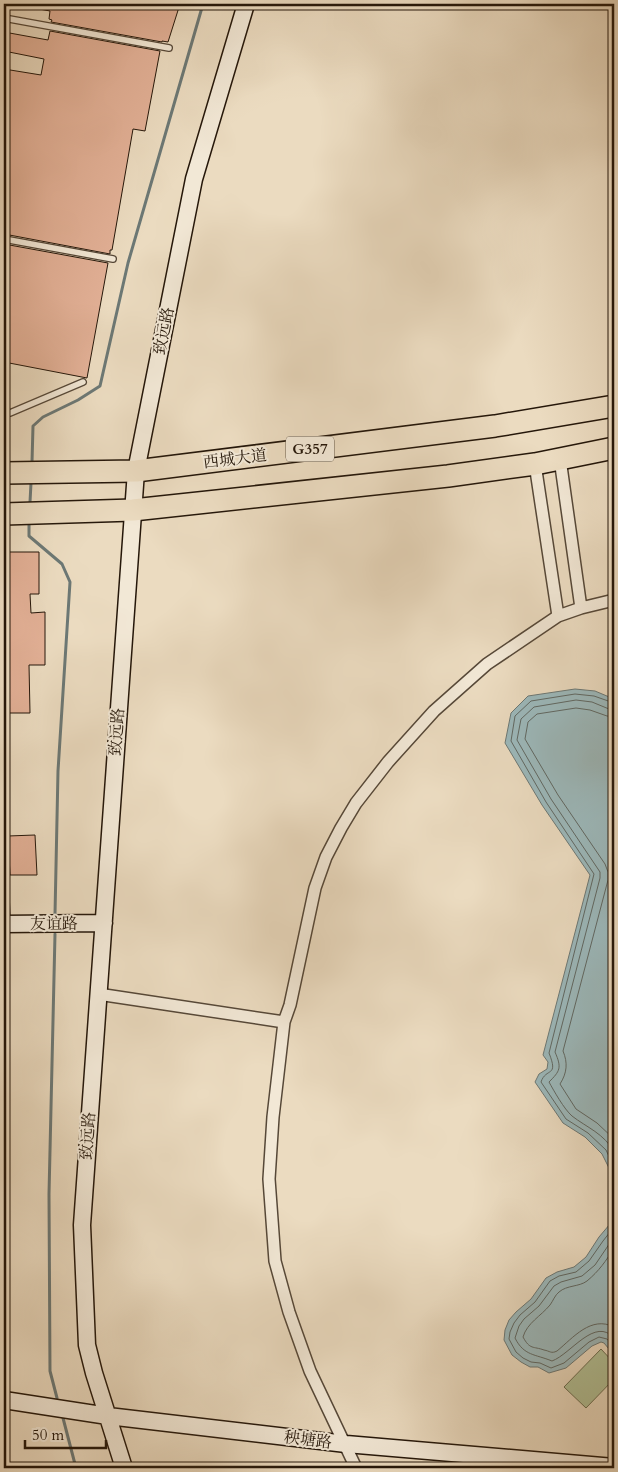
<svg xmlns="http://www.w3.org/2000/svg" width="618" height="1472" font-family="Cardo,'Noto Serif SC',serif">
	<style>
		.green { fill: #b2c197; stroke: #6c6c50 }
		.water { fill: #9cb9bc; stroke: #6c7875 }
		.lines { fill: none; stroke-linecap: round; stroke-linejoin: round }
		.shore { stroke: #606863; stroke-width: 1 }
		.stream { stroke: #6c7875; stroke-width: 3 }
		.building { fill: #e2b096; stroke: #25170a }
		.lane-casing { stroke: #564838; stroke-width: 8 }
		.street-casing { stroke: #564838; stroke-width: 14 }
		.secondary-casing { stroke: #25170a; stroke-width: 19 }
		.highway-casing { stroke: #25170a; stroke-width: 24 }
		.lane { stroke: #f2e8d6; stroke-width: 5.5 }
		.street { stroke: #f2e8d6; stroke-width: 11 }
		.secondary { stroke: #f2e8d6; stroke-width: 16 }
		.highway { stroke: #ebdbc0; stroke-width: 21 }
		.labels { text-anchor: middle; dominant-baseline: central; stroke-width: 4; stroke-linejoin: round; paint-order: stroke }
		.shield { fill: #f2e8d6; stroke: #625647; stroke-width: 1 }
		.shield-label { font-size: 15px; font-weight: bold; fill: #25170a }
		.street-label { font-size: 16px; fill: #25170a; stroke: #f2e8d6 }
	</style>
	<rect width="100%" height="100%" fill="#ebdbc0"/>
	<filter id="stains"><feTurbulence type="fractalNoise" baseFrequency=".004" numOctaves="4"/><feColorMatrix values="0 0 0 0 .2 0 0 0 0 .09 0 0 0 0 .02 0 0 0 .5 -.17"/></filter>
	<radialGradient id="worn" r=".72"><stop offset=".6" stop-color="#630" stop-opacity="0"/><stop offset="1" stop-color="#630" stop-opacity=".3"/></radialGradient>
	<path class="green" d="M601 1349 614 1363V1379L586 1408 564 1387Z"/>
	<path class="water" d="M575 689 595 691 614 699V1184L613 1176 602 1154 585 1137 563 1123 535 1082 539 1074 547 1069 548 1062 543 1055 590 875 542 805 505 743 511 713 528 696Z
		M614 1206V1355L604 1343 601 1342 592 1346 566 1368 549 1373 538 1367H530L521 1362 512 1355 504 1340 505 1330 509 1320 516 1312 531 1299 546 1278 557 1272 574 1267 586 1257 599 1237 610 1224Z"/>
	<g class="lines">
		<path class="shore" d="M614 703 594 696 575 694 531 701 515 716 511 741 546 802 594 874 549 1053C559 1078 546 1067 541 1082L566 1119 588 1133 606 1150 614 1167
			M614 709H609L592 702 576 700 534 707 521 719 517 740 551 799 600 872V878L555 1052C562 1068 560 1071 549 1082 554 1091 564 1109 572 1116 586 1127 605 1134 614 1152
			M614 717 607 716 590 710 576 708 537 714 528 722 525 739 558 795 605 864 608 872V880L563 1051C568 1063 567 1073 560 1084L576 1109 597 1123 614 1139
			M614 1227 603 1241 589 1261 576 1272 559 1276 550 1281 535 1302 520 1315 514 1323 510 1332 509 1339 516 1352 523 1358 531 1362 540 1363 551 1368 564 1363 589 1342 599 1337 607 1339 614 1347
			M614 1237 595 1265 582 1276 561 1282 554 1286 539 1306 524 1319 519 1326 515 1338C524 1356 535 1354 552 1361 571 1354 595 1316 614 1338
			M614 1248C606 1261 599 1271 587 1281 579 1287 567 1285 559 1292 555 1295 553 1301 550 1305 541 1316 527 1323 523 1337 530 1350 533 1346 544 1350 550 1351 551 1354 557 1351 573 1338 591 1315 614 1327"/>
		<path class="stream" d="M32 462 33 426 43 417 78 400 100 386 128 263 203 4
			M30 502 31 483
			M29 524V536L62 564 70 582 58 771 55 914
			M55 934 49 1194 50 1371 57 1398
			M63 1418 76 1468"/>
	</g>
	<path class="building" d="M34 4H180L168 42 162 41V42L51 22 52 20 49 19 50 11 34 8Z
		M50 31 160 51 145 131 133 129 112 250H110V254L4 234V69L41 75 44 59 4 51V32L48 40Z
		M4 244 108 263 87 378 4 362Z
		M4 552H39V594H30L31 613 45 612V665H29L30 713H4Z
		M35 835 37 875H10L8 836Z"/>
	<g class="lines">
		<g class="lane-casing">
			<path id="lane" d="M4 18 169 48
				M4 239 113 259
				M4 412 10 413 83 382
				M4 863 7 922"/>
		</g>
		<g class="street-casing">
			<path id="street" d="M560 459 581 608
				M535 464 558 616
				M98 994 284 1022
				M356 1468 310 1371 289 1312 275 1261 269 1179 273 1117 284 1022 290 1005 315 888 326 857 341 828 356 803 388 762 434 711 487 664 558 616 581 608 614 600"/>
		</g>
		<g class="secondary-casing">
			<path id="secondary" d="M4 924 104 923
				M4 1400 108 1416 346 1444 614 1467
				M124 1468 94 1373 87 1345 82 1225 136 471 194 179 246 4"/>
		</g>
		<g class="highway-casing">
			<path id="highway" d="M4 473 136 471 495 426 614 406
				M4 514 133 510 448 476 535 464 614 448"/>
		</g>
		<use href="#lane" class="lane"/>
		<use href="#street" class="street"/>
		<use href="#secondary" class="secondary"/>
		<use href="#highway" class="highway"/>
	</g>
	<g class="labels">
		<rect class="shield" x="286" y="436.5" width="48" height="25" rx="4"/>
		<g class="shield-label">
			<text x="310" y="449">G357</text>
		</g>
		<g class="street-label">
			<text transform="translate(164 331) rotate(-79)">致远路</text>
			<text transform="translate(235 459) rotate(-7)">西城大道</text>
			<text transform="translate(117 732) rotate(-86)">致远路</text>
			<text x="54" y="924">友谊路</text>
			<text transform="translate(88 1136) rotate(-86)">致远路</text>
			<text transform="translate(308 1440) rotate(7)">秧塘路</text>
		</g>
	</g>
	<rect width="618" height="1472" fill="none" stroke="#ebdbc0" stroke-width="20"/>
	<rect x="5" y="5" width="608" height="1462" fill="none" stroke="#25170a" stroke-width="2.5"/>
	<rect x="10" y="10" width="598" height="1452" fill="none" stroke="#25170a"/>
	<path d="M25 1440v8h81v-8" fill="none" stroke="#25170a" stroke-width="2.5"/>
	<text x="32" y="1440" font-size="15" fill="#25170a" stroke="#f2e8d6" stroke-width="4" paint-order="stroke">50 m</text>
	<rect width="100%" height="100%" filter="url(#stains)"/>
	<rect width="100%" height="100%" fill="url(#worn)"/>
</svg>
